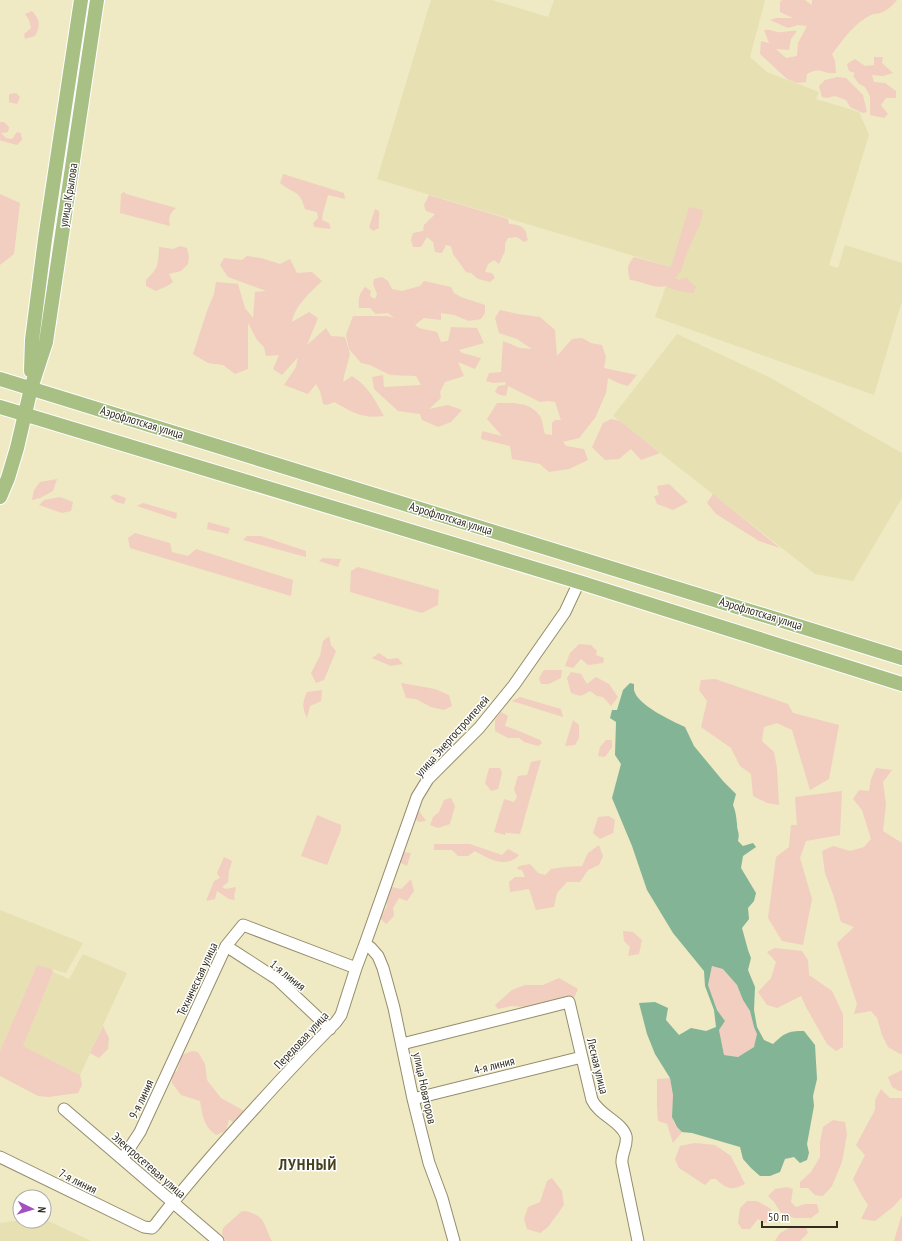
<svg xmlns="http://www.w3.org/2000/svg" width="902" height="1241" font-family="'PT Sans Narrow',sans-serif">
	<style>
		.built { fill: #e7e0b3 }
		.green { fill: #f1cec0 }
		.water { fill: #82b495; fill-rule: evenodd }
		.lines { fill: none; stroke-linecap: round; stroke-linejoin: round }
		.minor-casing { stroke: #938d6b; stroke-width: 13 }
		.major-casing { stroke: #fff; stroke-width: 16 }
		.minor { stroke: #fff; stroke-width: 11 }
		.major { stroke: #a9c085; stroke-width: 14 }
		.labels { text-anchor: middle; dominant-baseline: central; stroke-width: 3; stroke-linejoin: round; paint-order: stroke }
		.street-label { font-size: 12px; fill: #302d1f; stroke: #fff }
		.district-label { font-size: 16px; font-weight: bold; letter-spacing: 1px; fill: #464021; stroke: #fff }
	</style>
	<rect width="100%" height="100%" fill="#efe9c4"/>
	<path class="built" d="M431 0H492L548 17 554 0H765L750 57 767 72 819 92 816 99 859 112 869 135 829 265 838 268 845 245 902 263V301L874 395 655 317 663 295 671 267 377 179Z
		M677 334 769 377 902 453V498L853 581 815 574 613 416Z
		M0 910 83 943 66 973 37 965 0 1051Z
		M83 954 127 973 80 1075 22 1046 53 972 69 979Z
		M44 1219 91 1241H0V1223L20 1220 44 1221Z"/>
	<path class="green" d="M782 0H805L812 5V0H897C893 5 887 11 880 13 877 14 874 13 871 15 854 23 843 40 832 54L835 61 836 73C822 75 822 66 807 74L806 82 797 83 787 79 760 54 761 41 769 43 764 30C769 29 772 31 777 32 783 33 790 30 797 31L791 39 789 50 776 49 786 58 797 56 798 43 807 26 798 25 788 28 770 20 776 18H793L780 12V2Z
		M32 11C40 20 41 25 35 36L25 39 24 34 31 28 29 20 25 14Z
		M874 57H883L882 63 893 73 883 76 872 75 874 82 885 83 896 91V98H886L881 105 888 114 884 118 870 115V96L865 87 859 84 853 76 855 73 849 71 847 64 855 59 865 66 874 65Z
		M837 77 846 78 863 95 867 112 863 113 850 107 846 100 835 96 827 98 822 97 819 86 825 80Z
		M16 93 20 97 17 104 9 102V94Z
		M0 122H4L9 127 8 132 1 133 6 138 12 139 17 132 21 133 22 140 17 145 2 141 0 140Z
		M283 174 344 193 345 199 328 195 323 213 322 220 329 223 331 229 314 227 313 223 318 218 317 212 312 211 305 209C299 188 294 195 280 183Z
		M124 192 126 194 176 208C170 213 168 218 170 226L120 213 121 194Z
		M0 194 20 203 14 254 0 265Z
		M429 195 508 219 509 224C516 224 525 226 526 233 527 236 527 238 528 240L524 242 517 237 508 238 505 243V251L499 264 494 260 488 264 485 272 492 273 495 278 490 282 478 279 471 273 466 272 453 254 451 246 446 245 442 253 435 252 433 242 427 237 421 247H413L411 240 413 233 423 231 424 225 435 214 426 211 424 205Z
		M689 207 703 210 701 221 687 253 681 271 675 278 679 280 687 277 689 281 696 287 693 293C683 292 674 291 666 286 652 289 644 281 630 280 627 270 627 265 634 257L671 267Z
		M375 209 379 211C380 217 378 222 379 228L373 231 369 227Z
		M180 246 187 248 189 257 188 264 181 271 169 274 173 282 169 285 156 291 146 286V280C159 267 158 265 159 247L173 249Z
		M247 256 261 258 280 264 290 259 297 273 312 272 322 281C310 293 295 305 292 322L309 312 318 318 307 345 326 328 331 336 345 337 350 354 344 376 343 382 352 376C370 388 374 399 384 416 362 419 352 412 334 402L327 405 323 404 320 391 316 384 308 394 284 385 296 367 298 357 282 375 273 369 279 355 266 356 264 347 257 340 248 323V369L235 374 223 365 208 363 193 354 207 311 214 294 216 282 238 284 245 308 253 318 255 292 266 291 228 277 220 265 224 258 242 260Z
		M382 277 388 281 392 289 402 291 420 286 424 281 451 287 454 293 461 297 485 305V313L481 319 469 321 454 315 441 313V320L424 318 415 325 419 328 437 332 441 342 448 341 451 327 477 328 484 343 459 350 462 353 481 358 475 369 458 362 464 376 445 382 440 392 441 398 429 409 448 405 462 410 451 422 438 427 422 420 420 414 398 411 374 389 372 377 383 375 384 387 421 385 416 376 390 375 370 365 361 363 349 349 346 335 353 316H387L394 318 388 313 376 314 370 308H359C358 299 359 294 365 287L371 291 370 296 375 299 377 294 373 284 374 279Z
		M500 310 518 314 540 317 555 330 557 356 572 339 582 338 591 343 602 345 606 357 604 368 637 375 628 386 618 383 608 378 606 393 595 418 579 438 563 442 566 446 584 449 588 460 569 469 549 472 540 464 512 459 510 446 481 439 482 431 502 436 487 419 497 403C512 403 530 401 540 416 543 421 543 429 545 434L552 435V423L555 420H561L555 402 548 401 540 402 508 386 506 396 500 395 495 392 498 386 505 385 506 382 493 383 486 381 489 373 501 372 503 341 520 348 532 349 517 339 499 333 495 318Z
		M611 419 620 421 660 453 641 460 631 449 619 459 605 460 592 447 603 423Z
		M57 479 53 491 40 498 32 500 34 490 40 482Z
		M669 484 688 502 673 510 657 504 654 496 659 495 657 486Z
		M115 494 126 498 124 504 116 502 110 497Z
		M713 494 780 548 759 541 716 514 707 503Z
		M60 497 73 502 71 511 62 513 39 505 44 500Z
		M143 503 177 513 176 519 137 506Z
		M208 522 230 528 228 534 207 529Z
		M135 533 170 543 172 552 188 556 196 549 293 580 291 596 130 548 128 538Z
		M247 536H261L306 551V557L243 540Z
		M323 558 341 559 338 567 319 561Z
		M358 567 439 590 438 605 422 613 350 592 351 571Z
		M329 636 331 645 336 651 324 680 316 683 311 673 320 656 323 641Z
		M579 644 591 645 597 651 596 655 604 658 603 663 588 665 581 659 573 668 565 666 570 653Z
		M379 653 388 659 398 658 403 664 391 666 372 658Z
		M544 670H562L561 678 549 684H541L539 678Z
		M571 672 581 674 587 684 596 677 609 684 618 697 611 706 603 697 597 696 590 691 581 696 571 693 567 678Z
		M715 679 788 704 793 713 839 725 829 779 810 790 792 730 777 723 764 727 762 741 774 752 777 768 779 805 767 803 753 796 751 774 740 766 731 748 701 727 707 701 699 690 701 680Z
		M401 683 435 689 449 695 452 706 444 710 431 707 416 699 406 698Z
		M322 690 321 701 310 706 307 718C302 707 302 703 307 692Z
		M520 697 561 709 563 717 512 701Z
		M501 712 508 716 505 726 519 731 540 740 542 743 538 746 524 742 519 738H508L495 731V720Z
		M573 720 579 725V738L575 745 565 746Z
		M606 740H612V747L605 757 598 756 600 747Z
		M541 760 520 834 507 833V831L505 835 494 832 504 799 514 802 517 797 514 789 518 776 527 775 531 762Z
		M489 768H500L502 773 498 789 491 791 485 783Z
		M876 768 892 770 883 782 886 804 883 831 902 843V1054H900L888 1047 882 1035 877 1018 871 1011 854 1014 857 1004 837 943 854 927 841 922 834 897 825 873 822 851 833 846 850 851 864 847 871 839 862 810 853 799 859 790 869 791 871 779Z
		M842 791 840 835 806 841 800 858 812 899 803 945 782 941 768 918 776 857 789 847 791 825H797L795 797Z
		M451 798 455 806 450 824 438 828 430 825 433 817 439 812 444 800Z
		M419 811 426 821 419 822 414 818Z
		M317 815 341 825V830L327 865 301 856Z
		M609 816 615 820 613 833 600 839 593 833 598 817Z
		M434 844H470L502 855 508 849 519 855C506 869 489 859 475 851L468 856H458L452 850H434Z
		M599 845 603 856 599 865 588 870 580 882H567L557 893 554 907 536 910 529 889 510 892 509 882 515 877H525L522 870 517 869 519 866 530 864 538 873 545 875 551 869 565 867 582 866 588 853Z
		M404 852 411 853 407 866 399 862Z
		M224 857 232 861 229 871 228 882 222 887 226 889 236 887 234 896 235 900 229 899 217 891 215 899 206 901 214 881 220 878 217 873Z
		M411 879 414 891 407 901 399 898 393 908 394 916 386 924 380 918 387 906 386 897 392 887 401 889Z
		M623 931 633 932 642 940 639 954 628 956 630 947 624 941Z
		M775 948 802 951 808 960 809 975 832 991 843 1014V1047L836 1051 827 1044 806 1007 801 996 777 1008 767 1005 758 992 771 978 776 962 767 952Z
		M37 965 52 969 53 972 23 1046 80 1075 82 1085 78 1093 48 1097 38 1096 0 1076V1051Z
		M712 966 723 968 737 985 743 1000 750 1011 754 1027 758 1034 754 1047 738 1057 724 1055 719 1030 725 1021 717 1010 708 985Z
		M559 978 578 989 574 998 555 1003 526 1007 511 1006 498 1009 495 1005 512 990 525 985H543Z
		M103 1026 109 1038 108 1049 99 1058 90 1053Z
		M192 1051 198 1052 205 1064 207 1080 221 1098 246 1112 235 1124 229 1119 226 1131 216 1135C204 1127 202 1115 200 1101L181 1095 172 1083V1073L177 1071 182 1055Z
		M902 1070V1091H899L892 1087 888 1077Z
		M670 1078C671 1083 672 1089 673 1094 674 1111 667 1119 682 1132L673 1143 667 1124 658 1121 657 1105V1079Z
		M881 1089 890 1098H902V1197L894 1206 875 1221 861 1219 868 1205 861 1194 853 1179 865 1155 856 1145 875 1110V1100Z
		M833 1120 845 1122 847 1134 842 1162 832 1186 823 1196 815 1195 808 1188H800V1182L811 1172 820 1157V1142L823 1127Z
		M695 1143 715 1145 731 1156 745 1184C732 1191 726 1189 716 1179H711L705 1185 679 1168 675 1159 680 1146Z
		M552 1178 562 1191 564 1205 548 1227 540 1233 527 1229 524 1219 528 1207 540 1202 547 1181Z
		M787 1187 793 1189 791 1202 796 1207 805 1204H817L819 1212 811 1218H794L781 1213 774 1202 768 1196 775 1189Z
		M747 1201H757L771 1209 774 1221 765 1223 758 1219 750 1229H742L738 1223 740 1208Z
		M242 1211C250 1211 260 1215 264 1223 267 1229 268 1235 272 1241H226L222 1234 223 1228Z
		M902 1216V1241H894L901 1217Z
		M793 1226 806 1227 808 1233 800 1241H775L780 1233Z"/>
	<path class="water" d="M630 683 634 684C634 686 634 688 634 690 637 705 672 721 685 727L694 746 723 781 736 794 733 805C736 813 736 815 737 824 737 832 740 831 738 841L743 846 753 843 756 847 743 856 741 868 756 893 754 901 748 908 749 919 742 928 748 950 751 958 748 970 755 987 754 1010 757 1027 764 1040 773 1044C785 1033 787 1031 804 1031L815 1045 817 1079 813 1096 814 1106 807 1144 809 1153 807 1160 800 1163 794 1157 785 1159 780 1172 770 1176H760L751 1168 743 1159 740 1147 692 1133 682 1132 677 1127 672 1117 673 1095 670 1078 655 1054 647 1034 639 1003 655 1002 668 1008 666 1020 679 1035 691 1028 706 1031 716 1027 714 1010 705 986 704 971 673 933 647 890 632 846 612 798 621 764 615 755 616 722 610 718 612 710H617L623 690ZM712 966 723 969 737 985 743 1000 750 1011 754 1027 757 1034 754 1047 738 1057 724 1055 719 1030 725 1021 717 1010 708 985Z"/>
	<g class="lines">
		<g class="minor-casing">
			<path id="minor" d="M365 944 371 948 378 956 383 968 394 1008 413 1099 429 1163 442 1198 454 1241
				M226 946 277 979 330 1029
				M402 1044 569 1002 592 1100C599 1115 622 1122 626 1136 628 1145 621 1154 622 1163L638 1241
				M413 1099 582 1057
				M64 1109 218 1241
				M0 1157 144 1227 152 1228 155 1225C186 1185 220 1146 254 1109 281 1079 308 1050 336 1022L341 1015 356 968 365 944 417 797 428 779 479 728 514 685 565 612 579 582
				M123 1158 140 1132 226 946 243 925 356 968"/>
		</g>
		<g class="major-casing">
			<path id="major" d="M31 371 32 340 45 239 81 0
				M0 379 902 658
				M0 407 579 582 902 684
				M0 497 8 478 17 448 31 388 46 342 97 0"/>
		</g>
		<use href="#minor" class="minor"/>
		<use href="#major" class="major"/>
	</g>
	<g class="labels">
		<g class="street-label">
			<text transform="translate(68 195) rotate(-81)">улица Крылова</text>
			<text transform="translate(142 422) rotate(17)">Аэрофлотская улица</text>
			<text transform="translate(451 518) rotate(17)">Аэрофлотская улица</text>
			<text transform="translate(761 613) rotate(17)">Аэрофлотская улица</text>
			<text transform="translate(452 736) rotate(-48)">улица Энергостроителей</text>
			<text transform="translate(288 975) rotate(39)">1-я линия</text>
			<text transform="translate(197 979) rotate(-65)">Техническая улица</text>
			<text transform="translate(301 1040) rotate(-47)">Передовая улица</text>
			<text transform="translate(494 1065) rotate(-14)">4-я линия</text>
			<text transform="translate(598 1066) rotate(76)">Лесная улица</text>
			<text transform="translate(425 1088) rotate(78)">улица Новаторов</text>
			<text transform="translate(141 1099) rotate(-65)">9-я линия</text>
			<text transform="translate(149 1165) rotate(41)">Электросетевая улица</text>
			<text transform="translate(78 1181) rotate(26)">7-я линия</text>
		</g>
		<g class="district-label">
			<text x="308" y="1164">ЛУННЫЙ</text>
		</g>
	</g>
	<g transform="translate(32 1209) rotate(95)"><circle r="19" fill="#ffffff" stroke="#acaba5"/>
	<path d="M0-3L7 15L0 10L-7 15Z" fill="#a251c1"/>
	<text y="-6" font-size="11" font-weight="bold" text-anchor="middle" fill="#302d1f">N</text>
	</g>
	<path d="M762 1221v6h75v-6" fill="none" stroke="#302d1f" stroke-width="2"/>
	<text x="768" y="1221" font-size="12" fill="#302d1f" stroke="#ffffff" stroke-width="3" paint-order="stroke">50 m</text>
</svg>
